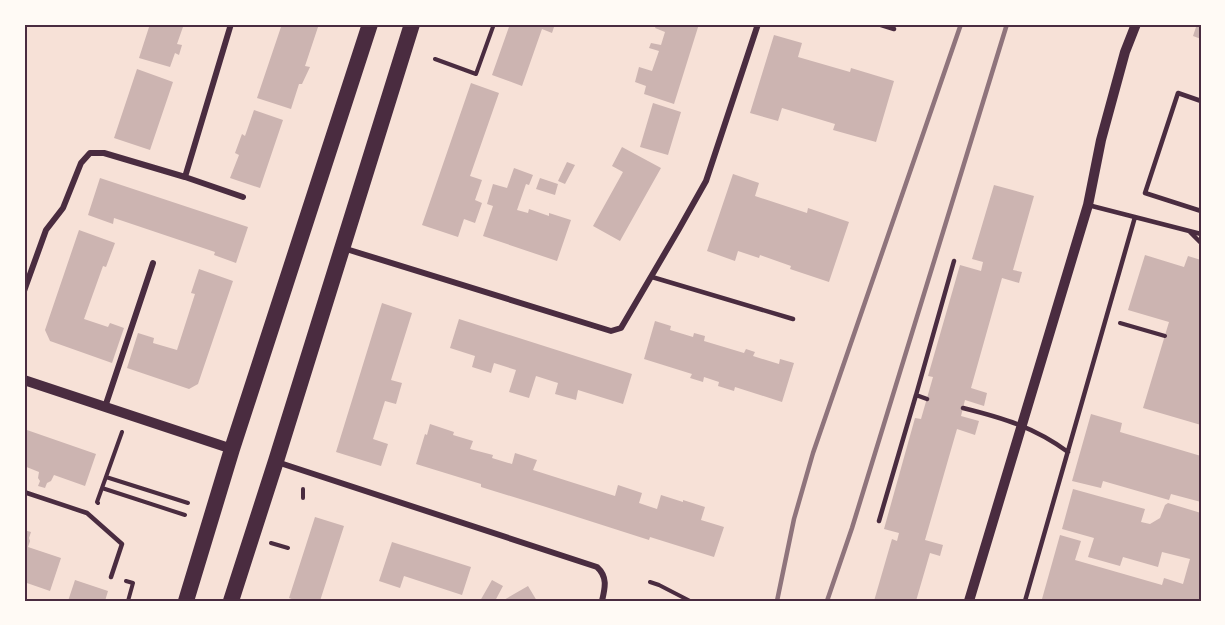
<svg xmlns="http://www.w3.org/2000/svg" width="1225" height="625" font-family="'Playfair Display',serif">
	<style>
		.building { fill: #ccb4b1 }
		.lines { fill: none; stroke-linecap: round; stroke-linejoin: round }
		.path { stroke: #4a2c40; stroke-width: 4 }
		.service { stroke: #4a2c40; stroke-width: 4.5 }
		.minor { stroke: #4a2c40; stroke-width: 6 }
		.tertiary { stroke: #4a2c40; stroke-width: 10 }
		.trunk { stroke: #4a2c40; stroke-width: 16 }
		.rail { stroke: #8f747c; stroke-width: 4.5 }
		.neatline { fill: none; stroke: #4a2c40; stroke-width: 2 }
	</style>
	<rect width="100%" height="100%" fill="#f7e1d7"/>
	<path class="building" d="M150 24H184L177 44 182 45 179 55 175 53 170 67 139 58Z
		M282 24H319L305 66 310 67 302 84H299L291 109 257 98Z
		M510 24H555L552 33 542 29 522 86 492 75Z
		M657 24H699L674 104 644 94 646 86 635 82 639 67 652 71 659 51 649 48 651 43 661 45 665 32 655 28Z
		M1197 24H1201V39L1193 36Z
		M774 35 802 43 798 57 850 72 851 68 894 81 876 142 833 130 835 124 782 108 778 121 750 113Z
		M137 69 173 82 150 150 114 138Z
		M471 83 499 93 470 176 482 180 475 200 482 203 475 223 464 219 458 237 422 225Z
		M653 103 681 112 668 155 640 147Z
		M254 110 283 120 260 188 230 178 239 155 235 153 242 134 245 136Z
		M622 147 661 168 620 241 593 226 623 172 612 166Z
		M567 162 575 165 565 184 558 181Z
		M514 168 533 175 529 185 526 184 517 210 528 213 529 209 549 216V213L571 220 557 261 483 236 493 206 487 204 493 184 507 188Z
		M733 174 759 183 755 196 807 213 808 208 849 222 829 282 790 269 791 266 760 255 759 258 738 251 735 261 707 251Z
		M100 178 248 227 236 263 214 255 215 252 114 218 113 224 88 215Z
		M540 178 558 184 555 195 536 189Z
		M994 185 1034 196 1013 270 1022 272 1019 283 1002 278 971 388 987 393 984 406 965 400 961 416 979 421 975 435 957 429 925 540 943 545 940 556 930 553 916 601H874L892 539 897 541 899 533 884 529 915 418 921 419 933 377 928 376 960 265 981 271 983 262 972 259Z
		M79 230 115 243 106 267 103 266 84 319 108 327 110 323 124 328 112 363 50 341 45 330Z
		M1145 255 1184 267 1188 256 1201 260V425L1143 408 1169 322 1128 310Z
		M199 269 233 281 198 384 189 389 127 368 138 333 154 338 153 343 177 350 195 294 191 293Z
		M382 303 412 313 391 380 402 383 396 404 385 401 373 439 388 444 381 466 336 452Z
		M459 319 632 374 623 404 578 390 576 400 555 394 558 383 536 376 529 398 509 392 516 370 494 363 491 373 472 367 475 356 450 348Z
		M655 321 671 326 670 330 693 337 694 333 705 336 704 341 744 353 746 349 755 352 753 356 779 364 780 359 794 363 782 402 735 387 734 391 718 386 719 382 704 377 703 382 690 378 692 374 644 359Z
		M1091 414 1122 423 1120 432 1201 456 1199 462H1201V502L1171 494 1169 500 1103 481 1101 488 1072 481Z
		M430 424 454 432 453 435 473 441 470 449 493 455 492 458 512 464 515 453 537 460 533 470 615 496 618 485 642 493 639 503 657 509 661 495 683 502V500L705 507 701 520 724 527 714 557 650 537 649 540 546 507 481 487V484L416 464 425 434 427 435Z
		M24 429 96 454 85 486 54 475 51 481 47 483 45 488 38 486 40 481 38 478 39 472 24 466Z
		M1073 489 1145 509 1141 522 1150 524 1160 518 1165 505 1168 503 1201 513V601H1048L1042 599 1060 535 1081 541 1075 560 1162 585 1164 578 1183 584 1190 559 1162 552 1158 567 1123 557 1120 566 1088 557 1094 538 1062 529Z
		M315 517 344 526 320 601H297L289 598Z
		M24 530 31 532 29 538 30 541 28 547 61 558 50 591 24 582Z
		M392 542 471 567 462 595 404 576 400 588 379 581Z
		M75 580 108 591 105 601H68Z
		M492 580 503 586 495 601H480Z
		M528 586 537 601H502Z"/>
	<g class="lines">
		<path class="path" d="M435 59 476 74 494 24
			M1120 323 1165 336
			M106 477 188 503
			M102 488 185 515
			M303 489V498
			M98 503 97 502 122 432
			M271 543 288 548
			M126 581 133 583 128 601
			M650 582 659 585 690 601"/>
		<path class="service" d="M878 24 894 29
			M1201 101 1178 93 1145 193 1201 211
			M1088 205 1201 234
			M1190 232 1201 243
			M652 277 793 319
			M916 395 954 261
			M963 408C1003 418 1034 427 1068 452
			M24 492 87 513 122 544 111 577
			M879 521 916 395 927 399
			M1025 601 1135 217"/>
		<path class="minor" d="M185 177 231 24
			M343 248 611 331 621 328 679 229 706 181 758 24
			M24 291 46 230 63 208 81 163 90 153H104L185 177 243 197
			M105 407 153 263
			M277 462 597 567C608 577 605 588 602 601"/>
		<path class="tertiary" d="M24 380 232 449
			M969 601 1088 205 1101 140 1125 52 1136 24"/>
		<path class="trunk" d="M186 601 232 449 370 24
			M231 601 276 461 412 24"/>
		<path class="rail" d="M777 601 794 519 813 453 961 24
			M827 601 852 528 1007 24"/>
	</g>
	<rect width="1225" height="625" fill="none" stroke="#fffaf5" stroke-width="51"/>
	<rect x="26" y="26" width="1174" height="574" class="neatline"/>
</svg>
